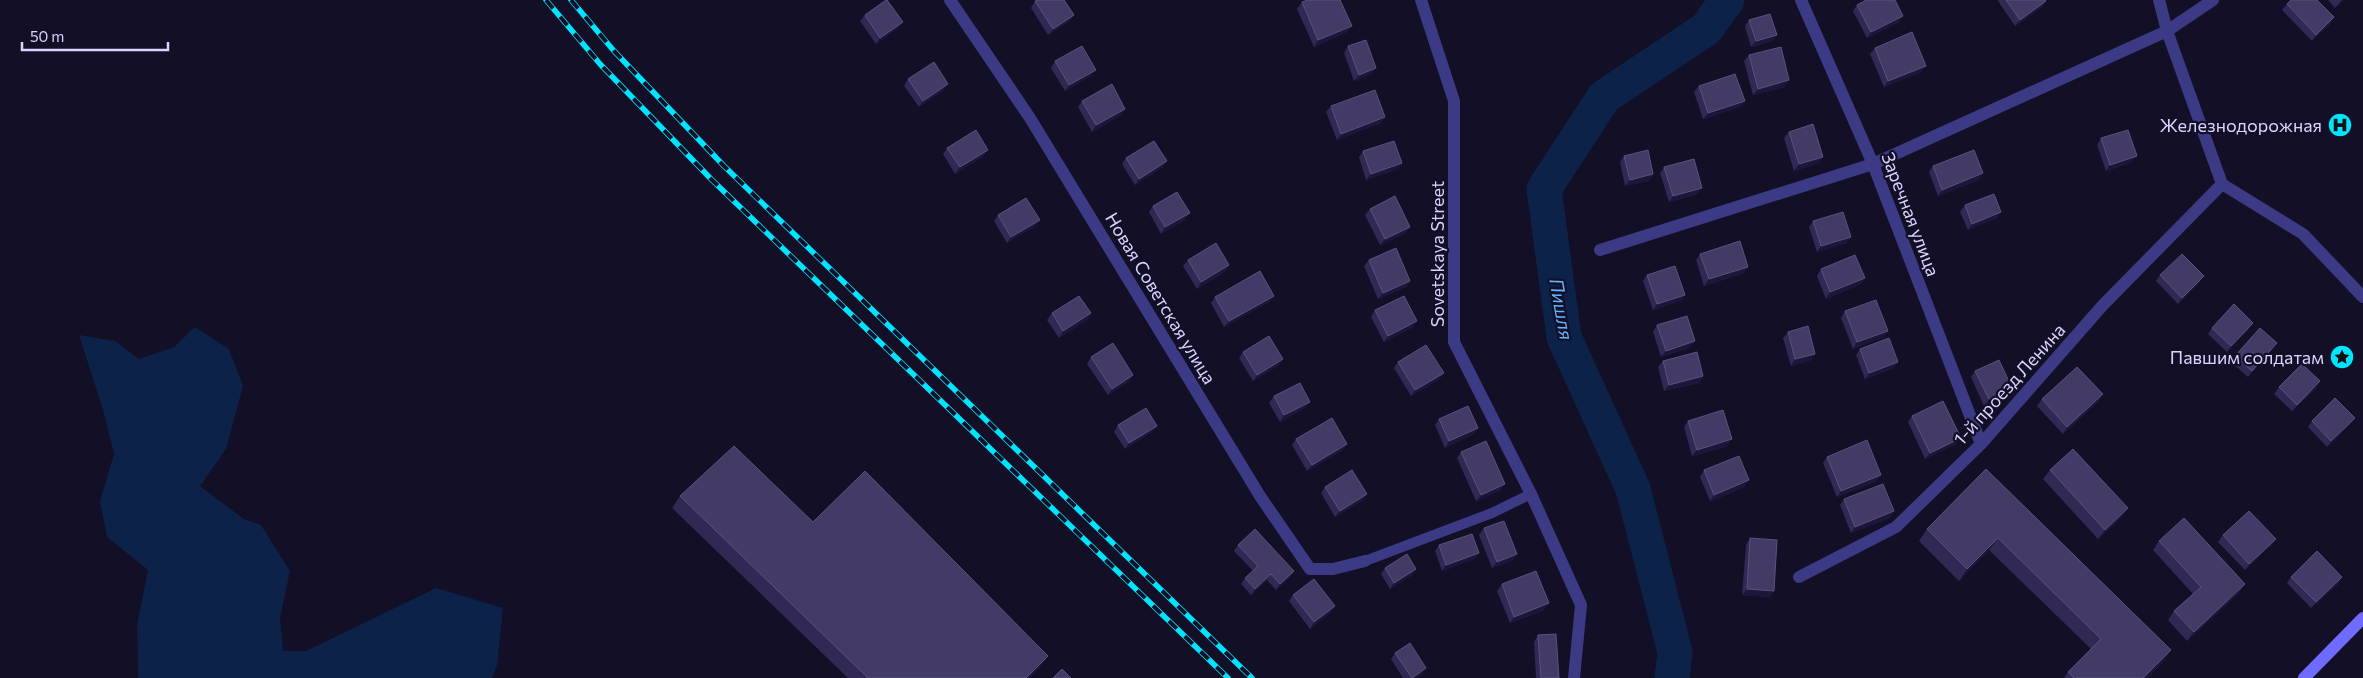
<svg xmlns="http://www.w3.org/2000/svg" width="2363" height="678" font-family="Commissioner,sans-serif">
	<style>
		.water { fill: #0c2248 }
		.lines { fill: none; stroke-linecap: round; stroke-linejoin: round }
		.river { stroke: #0c2248; stroke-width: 35 }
		.service { stroke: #3d3a85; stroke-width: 10 }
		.minor { stroke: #3d3a85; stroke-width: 12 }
		.secondary { stroke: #6f6bff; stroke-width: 12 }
		.rail-casing { stroke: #00e5ff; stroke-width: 5.5 }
		.rail { stroke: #130f26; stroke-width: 4; stroke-dasharray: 11; stroke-linecap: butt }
		.wall { fill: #312854 }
		.shaded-wall { fill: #1d163a }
		.building { fill: #433a66; stroke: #5a527e }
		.labels { text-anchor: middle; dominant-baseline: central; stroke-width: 4.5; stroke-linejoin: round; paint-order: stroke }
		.poi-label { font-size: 18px; fill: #d9d4ff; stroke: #130f26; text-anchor: end }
		.street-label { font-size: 18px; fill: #d9d4ff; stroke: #130f26 }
		.water-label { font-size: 19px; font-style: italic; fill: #62b6ff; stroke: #130f26 }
	</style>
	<rect width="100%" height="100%" fill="#130f26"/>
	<path class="water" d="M195 327 229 349 243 386 226 449 200 486 244 519 261 525 290 571 280 618 283 651H306L436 588 503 608 497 665 492 678H138L137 625 148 570 107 537 100 501 114 454 103 410 79 335 115 341 139 359 174 347Z"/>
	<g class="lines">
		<path class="river" d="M1672 678 1675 652 1633 489 1564 337 1544 189 1604 97 1706 29 1727 0"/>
		<path class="service" d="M1365 561 1492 513 1531 494"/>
		<path class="minor" d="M950 0 1030 118 1260 496 1310 569H1333L1365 561
			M1421 0 1454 101V342L1531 494 1581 605 1574 678
			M1801 0 1873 164 1981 444
			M2159 0 2167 31 2222 184 2303 234 2363 297
			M1600 250 1873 164 2167 31 2213 0
			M1799 577 1896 527 1981 444 2103 305 2222 184"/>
		<path class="secondary" d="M2304 678 2363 618"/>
		<g class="rail-casing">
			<path id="rail" d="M546 0 600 64 711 179 1228 678
				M571 0 614 51 724 166 1252 678"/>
		</g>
		<use href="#rail" class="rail"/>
	</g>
	<path class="wall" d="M1998 0H2045L2046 1 2041 8 2015 26 1998 1Z
		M2328 0H2344L2335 8Z
		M1035 1 1074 15 1069 21 1048 35 1031 8Z
		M1302 2 1347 32 1314 47 1297 9Z
		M2287 4 2334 17 2330 24 2312 41 2282 10Z
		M1857 5 1899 22 1867 38 1853 11Z
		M865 15 898 28 876 44 860 21Z
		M1749 20 1777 35 1772 41 1751 47 1745 26Z
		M1348 46 1372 74 1354 81 1344 53Z
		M1875 48 1921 72 1884 87 1870 54Z
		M1749 55 1785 87 1753 95 1744 61Z
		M1055 61 1091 76 1065 91 1051 68Z
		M908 79 944 90 919 107 904 86Z
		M1699 86 1745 101 1740 107 1703 119 1694 92Z
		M1082 101 1125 109 1121 115 1092 132 1078 107Z
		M1331 106 1385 117 1381 123 1337 140 1326 112Z
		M1789 132 1819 163 1794 171 1784 138Z
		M2101 138 2132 162 2106 171 2097 145Z
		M947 148 984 156 955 174 943 154Z
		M1363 151 1402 163 1398 169 1366 180 1359 157Z
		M1624 156 1653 174 1649 181 1625 186 1620 162Z
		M1126 158 1163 167 1135 185 1122 164Z
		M1933 166 1979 180 1938 196 1929 172Z
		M1664 167 1698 194 1669 202 1660 173Z
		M1965 205 2001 212 1997 218 1968 230 1960 212Z
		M1153 206 1185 220 1161 234 1149 212Z
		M1370 209 1406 233 1380 245 1365 215Z
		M998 215 1040 220 1035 226 1007 243 994 221Z
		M1813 221 1851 237 1846 243 1817 252 1809 227Z
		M1700 254 1744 273 1704 286 1696 260Z
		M1188 260 1229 265 1225 272 1197 289 1183 266Z
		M1369 260 1410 281 1406 287 1378 299 1364 266Z
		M1821 269 1865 278 1861 284 1826 299 1817 276Z
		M1647 275 1685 295 1680 301 1653 310 1643 281Z
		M2160 275 2200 282 2178 304 2156 281Z
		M1274 296 1269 302 1224 327 1211 303 1215 297Z
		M1375 310 1413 327 1384 342 1371 317Z
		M1845 311 1888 331 1884 337 1853 349 1841 318Z
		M1052 313H1091L1087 320 1059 338 1047 320Z
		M1657 325 1691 347 1661 357 1653 332Z
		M2212 328 2249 329 2227 352 2208 334Z
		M1788 332 1815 354 1811 360 1791 366 1783 338Z
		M1860 349 1894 368 1865 379 1856 355Z
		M2272 349 2248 377 2231 362 2235 356Z
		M1243 352 1283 359 1279 365 1253 381 1239 358Z
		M1091 357 1133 375 1129 381 1108 395 1087 364Z
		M1663 361 1703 376 1699 383 1664 391 1658 367Z
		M1398 362 1444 373 1439 379 1411 396 1394 368Z
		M1975 371 2008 394 1984 406 1971 377Z
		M2279 387 2316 388 2292 411 2274 394Z
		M1274 396 1305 408 1280 422 1269 403Z
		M2042 399 2099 401 2063 434 2037 406Z
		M1912 416 1956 444 1925 459 1908 422Z
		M1439 419 1478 428 1474 434 1445 448 1435 425Z
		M1688 421 1728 446 1692 456 1684 427Z
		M2312 421 2350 424 2327 447 2308 427Z
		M1118 425 1152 432 1125 449 1114 432Z
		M1296 439 1343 450 1307 471 1292 445Z
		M1461 452 1501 490 1476 501 1457 458Z
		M1827 457 1877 481 1837 497 1823 463Z
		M1986 469 2163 662 2147 678H2064L2068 672 2091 649 1989 550 1959 581 1919 541 1927 529Z
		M1704 470 1745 487 1710 501 1700 477Z
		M2050 470 2122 517 2098 539 2043 479Z
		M1325 487 1367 494 1363 500 1335 517 1321 493Z
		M680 496 813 522 1048 656 1039 668 1029 678H848L672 508Z
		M1844 499 1894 511 1890 518 1851 533 1840 505Z
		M1484 528 1517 554 1513 560 1492 568 1479 535Z
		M2223 535 2276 539 2271 545 2245 570 2218 542Z
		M1750 538 1774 591 1769 597 1742 595 1746 545Z
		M2159 541 2245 584 2239 593 2187 641 2168 620 2174 611 2193 594 2153 550Z
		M1238 545 1294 571 1290 577 1276 590 1267 580 1251 595 1241 584 1245 578 1253 571 1234 551Z
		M1439 545 1479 553 1474 559 1442 571 1435 551Z
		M1385 568 1416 569 1412 575 1390 589 1381 574Z
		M2291 577H2342L2338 584 2311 608 2287 583Z
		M1502 584 1544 610 1510 623 1497 591Z
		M1293 595 1331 612 1310 629 1289 601Z
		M1538 635 1559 678H1536L1534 642Z
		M1395 653 1422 674 1416 678H1403L1391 659Z"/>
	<path class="shaded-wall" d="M2342 0H2344L2335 8 2340 2Z
		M2046 1 2041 8 2015 26 2020 20Z
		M1074 15 1069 21 1048 35 1053 29Z
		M1903 16 1899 22 1867 38 1871 32Z
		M2334 17 2330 24 2312 41 2316 35Z
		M903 22 898 28 876 44 880 38Z
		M1352 26 1347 32 1314 47 1318 40Z
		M1777 35 1772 41 1751 47 1756 41Z
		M1926 66 1921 72 1884 87 1888 81Z
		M1376 68 1372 74 1354 81 1359 75Z
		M1096 70 1091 76 1065 91 1069 85Z
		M1789 80 1785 87 1753 95 1758 89Z
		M948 84 944 90 919 107 923 101Z
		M1745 101 1740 107 1703 119 1708 113Z
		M1125 109 1121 115 1092 132 1096 125Z
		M1385 117 1381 123 1337 140 1341 134Z
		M988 150 984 156 955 174 960 167Z
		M2137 156 2132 162 2106 171 2110 165Z
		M1823 157 1819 163 1794 171 1799 164Z
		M1167 161 1163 167 1135 185 1139 179Z
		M1402 163 1398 169 1366 180 1371 174Z
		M1983 173 1979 180 1938 196 1942 190Z
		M1653 174 1649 181 1625 186 1630 180Z
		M1702 188 1698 194 1669 202 1673 196Z
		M2001 212 1997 218 1968 230 1972 224Z
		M1190 213 1185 220 1161 234 1165 227Z
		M1040 220 1035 226 1007 243 1011 237Z
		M1410 227 1406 233 1380 245 1385 239Z
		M1851 237 1846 243 1817 252 1821 246Z
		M1229 265 1225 272 1197 289 1201 282Z
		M1748 267 1744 273 1704 286 1709 279Z
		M2204 276 2200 282 2178 304 2182 298Z
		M1865 278 1861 284 1826 299 1830 292Z
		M1410 281 1406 287 1378 299 1383 293Z
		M1685 295 1680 301 1653 310 1657 304Z
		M1274 296 1269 302 1224 327 1229 321Z
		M1091 313 1087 320 1059 338 1063 331Z
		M1417 321 1413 327 1384 342 1388 336Z
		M2253 323 2249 329 2227 352 2231 346Z
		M1888 331 1884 337 1853 349 1857 342Z
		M1695 341 1691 347 1661 357 1666 351Z
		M2277 343 2272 349 2248 377 2252 371Z
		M1815 354 1811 360 1791 366 1795 359Z
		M1283 359 1279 365 1253 381 1257 375Z
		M1898 362 1894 368 1865 379 1869 373Z
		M1444 373 1439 379 1411 396 1415 390Z
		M1133 375 1129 381 1108 395 1112 389Z
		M1703 376 1699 383 1664 391 1669 385Z
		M2320 381 2316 388 2292 411 2297 405Z
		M2012 388 2008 394 1984 406 1989 399Z
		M2103 394 2099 401 2063 434 2067 427Z
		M1310 402 1305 408 1280 422 1284 415Z
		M2355 418 2350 424 2327 447 2331 441Z
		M1157 426 1152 432 1125 449 1129 443Z
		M1478 428 1474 434 1445 448 1449 441Z
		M1961 438 1956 444 1925 459 1930 453Z
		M1732 439 1728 446 1692 456 1697 450Z
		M1347 444 1343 450 1307 471 1312 465Z
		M1881 475 1877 481 1837 497 1841 491Z
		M1749 480 1745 487 1710 501 1714 495Z
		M1505 484 1501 490 1476 501 1481 495Z
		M1367 494 1363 500 1335 517 1340 511Z
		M2128 508 2122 517 2098 539 2105 530Z
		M1894 511 1890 518 1851 533 1855 527Z
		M1998 538 1989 550 1959 581 1967 569Z
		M2276 539 2271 545 2245 570 2249 564Z
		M1479 553 1474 559 1442 571 1446 565Z
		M1517 554 1513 560 1492 568 1497 562Z
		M1416 569 1412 575 1390 589 1394 583Z
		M1294 571 1290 577 1276 590 1280 584Z
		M1271 574 1267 580 1251 595 1255 589Z
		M2342 577 2338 584 2311 608 2316 602Z
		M2245 584 2239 593 2187 641 2194 632Z
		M1747 589 1774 591 1769 597 1742 595Z
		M1549 603 1544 610 1510 623 1514 617Z
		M1335 606 1331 612 1310 629 1314 622Z
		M2171 650 2163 662 2147 678H2143Z
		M1048 656 1039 668 1029 678H1026Z
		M1426 668 1422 674 1416 678H1411Z"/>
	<path class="building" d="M886 0H887L903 22 880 38 865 15Z
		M1037 0H1064L1074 15 1053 29 1035 1Z
		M1308 0H1340L1352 26 1318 40 1302 2Z
		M1866 0H1895L1903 16 1871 32 1857 5Z
		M2006 0H2045L2046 1 2020 20Z
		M2291 0H2317L2334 17 2316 35 2287 4Z
		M1770 14 1777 35 1756 41 1749 20Z
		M1912 32 1926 66 1888 81 1875 48Z
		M1366 40 1376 68 1359 75 1348 46Z
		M1082 46 1096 70 1069 85 1055 61Z
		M1781 47 1789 80 1758 89 1749 55Z
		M934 62 948 84 923 101 908 79Z
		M1735 74 1745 101 1708 113 1699 86Z
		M1112 84 1125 109 1096 125 1082 101Z
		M1375 90 1385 117 1341 134 1331 106Z
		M1813 124 1823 157 1799 164 1789 132Z
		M976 130 988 150 960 167 947 148Z
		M2128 130 2137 156 2110 165 2101 138Z
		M1154 141 1167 161 1139 179 1126 158Z
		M1394 141 1402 163 1371 174 1363 151Z
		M1648 150 1653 174 1630 180 1624 156Z
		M1974 150 1983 173 1942 190 1933 166Z
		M1694 159 1702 188 1673 196 1664 167Z
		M1177 192 1190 213 1165 227 1153 206Z
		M1994 194 2001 212 1972 224 1965 205Z
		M1395 196 1410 227 1385 239 1370 209Z
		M1026 198 1040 220 1011 237 998 215Z
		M1843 212 1851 237 1821 246 1813 221Z
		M1740 241 1748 267 1709 279 1700 254Z
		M1216 243 1229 265 1201 282 1188 260Z
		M1396 248 1410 281 1383 293 1369 260Z
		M2182 254 2204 276 2182 298 2160 275Z
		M1855 255 1865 278 1830 292 1821 269Z
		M1675 266 1685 295 1657 304 1647 275Z
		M1260 271 1274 296 1229 321 1215 297Z
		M1079 296 1091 313 1063 331 1052 313Z
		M1404 296 1417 321 1388 336 1375 310Z
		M1876 300 1888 331 1857 342 1845 311Z
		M2234 304 2253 323 2231 346 2212 328Z
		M1687 316 1695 341 1666 351 1657 325Z
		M1808 326 1815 354 1795 359 1788 332Z
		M2260 328 2277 343 2252 371 2235 356Z
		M1269 336 1283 359 1257 375 1243 352Z
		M1889 338 1898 362 1869 373 1860 349Z
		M1113 343 1133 375 1112 389 1091 357Z
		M1426 345 1444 373 1415 390 1398 362Z
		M1697 352 1703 376 1669 385 1663 361Z
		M1999 360 2012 388 1989 399 1975 371Z
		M2302 364 2320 381 2297 405 2279 387Z
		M2077 367 2103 394 2067 427 2042 399Z
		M1300 383 1310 402 1284 415 1274 396Z
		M2335 398 2355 418 2331 441 2312 421Z
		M1943 401 1961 438 1930 453 1912 416Z
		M1468 406 1478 428 1449 441 1439 419Z
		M1146 408 1157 426 1129 443 1118 425Z
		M1723 410 1732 439 1697 450 1688 421Z
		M1332 418 1347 444 1312 465 1296 439Z
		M1867 440 1881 475 1841 491 1827 457Z
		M1486 441 1505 484 1481 495 1461 452Z
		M734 446 813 522 865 471 1048 656 1026 678H868L680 496Z
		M2073 449 2128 508 2105 530 2050 470Z
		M1739 456 1749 480 1714 495 1704 470Z
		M1986 469 2171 650 2143 678H2074L2068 672 2101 639 1998 538 1967 569 1927 529Z
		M1352 470 1367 494 1340 511 1325 487Z
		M1883 484 1894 511 1855 527 1844 499Z
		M2249 511 2276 539 2249 564 2223 535Z
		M2184 518 2245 584 2194 632 2174 611 2201 587 2159 541Z
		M1504 521 1517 554 1497 562 1484 528Z
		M1255 529 1294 571 1280 584 1271 574 1255 589 1245 578 1258 566 1238 545Z
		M1472 534 1479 553 1446 565 1439 545Z
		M1750 538 1777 540 1774 591 1747 589Z
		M2317 551 2342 577 2316 602 2291 577Z
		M1407 554 1416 569 1394 583 1385 568Z
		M1536 571 1549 603 1514 617 1502 584Z
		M1314 579 1335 606 1314 622 1293 595Z
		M1556 634 1559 678H1541L1538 635Z
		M1410 643 1426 668 1412 678 1395 653Z
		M1062 669 1071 678H1053Z"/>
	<defs>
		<g id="hospital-disc" transform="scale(1.25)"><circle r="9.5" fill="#00e5ff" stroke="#130f26"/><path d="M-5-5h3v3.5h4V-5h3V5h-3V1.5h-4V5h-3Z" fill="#111"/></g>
		<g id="sight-disc" transform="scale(1.25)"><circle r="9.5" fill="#00e5ff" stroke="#130f26"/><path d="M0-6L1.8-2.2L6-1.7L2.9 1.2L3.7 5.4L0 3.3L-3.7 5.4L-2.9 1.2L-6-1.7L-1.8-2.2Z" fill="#111"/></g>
	</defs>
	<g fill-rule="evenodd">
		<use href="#hospital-disc" x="2340" y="125"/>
		<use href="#sight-disc" x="2342" y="357"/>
	</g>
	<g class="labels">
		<g class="poi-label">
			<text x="2322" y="125">Железнодорожная</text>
			<text x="2324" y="357">Павшим солдатам</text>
		</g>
		<g class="street-label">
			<text transform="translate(1911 214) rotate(69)">Заречная улица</text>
			<text transform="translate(1437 254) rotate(-90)">Sovetskaya Street</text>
			<text transform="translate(1161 298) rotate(59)">Новая Советская улица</text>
			<text transform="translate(2009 384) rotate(-48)">1-й проезд Ленина</text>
		</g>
		<g class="water-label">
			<text transform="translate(1562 309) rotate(80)">Пишля</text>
		</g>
	</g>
	<path d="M22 42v8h146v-8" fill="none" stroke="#d9d4ff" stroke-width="2.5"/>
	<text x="30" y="42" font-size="15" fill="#d9d4ff" stroke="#130f26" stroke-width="4" paint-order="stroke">50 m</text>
</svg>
